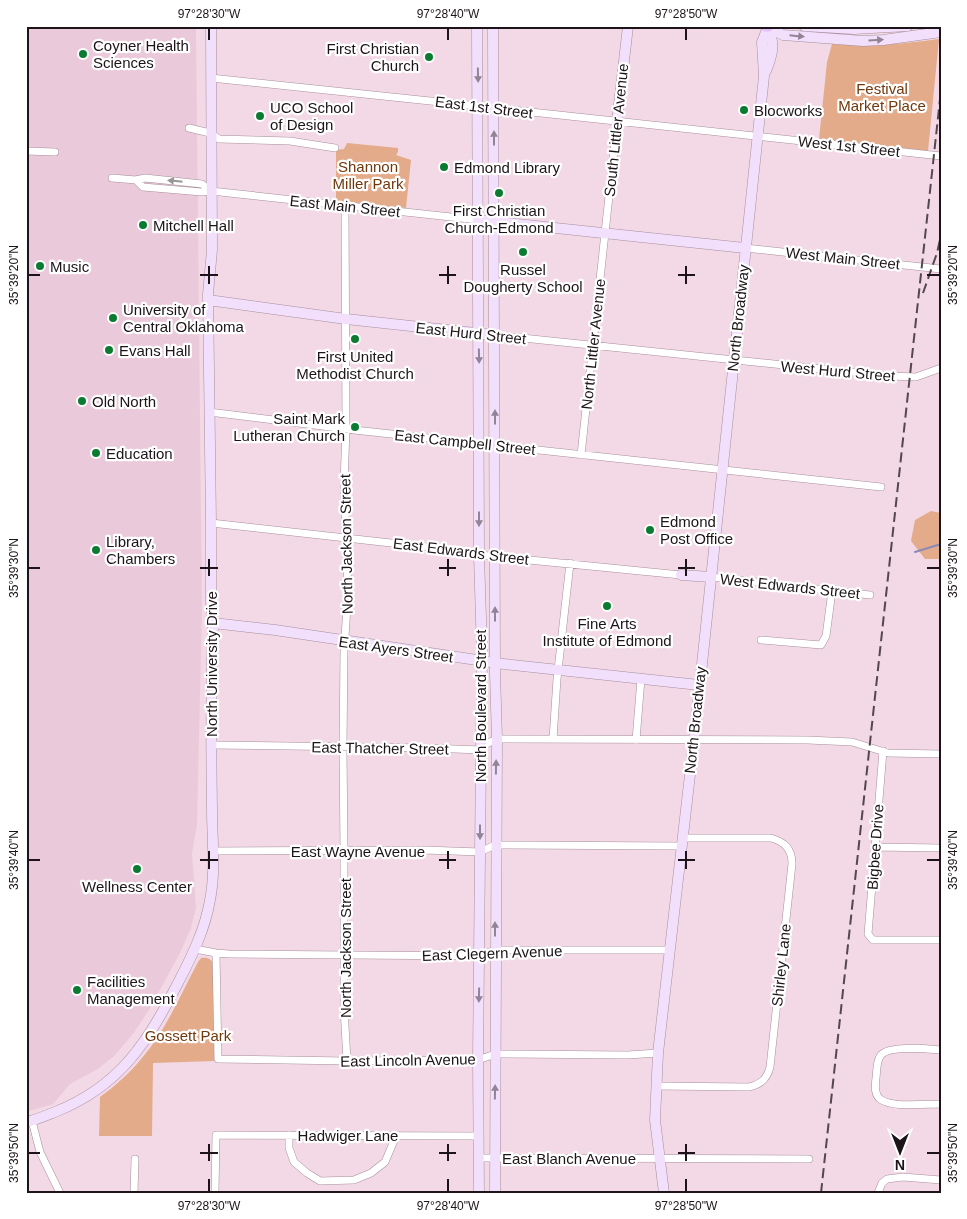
<svg xmlns="http://www.w3.org/2000/svg" width="967" height="1219" font-family="Helvetica,sans-serif">
	<style>
		.built { fill: #eacada }
		.green { fill: #e3ab8a }
		.lines { fill: none; stroke-linecap: round; stroke-linejoin: round }
		.stream { stroke: #8a8ab9; stroke-width: 2 }
		.street-casing { stroke: #a78f9b; stroke-width: 8 }
		.secondary-casing { stroke: #a78f9b; stroke-width: 11 }
		.primary-casing { stroke: #9467a7; stroke-width: 12 }
		.street { stroke: #fff; stroke-width: 7 }
		.secondary { stroke: #f2dffc; stroke-width: 10 }
		.primary { stroke: #e6bff8; stroke-width: 11 }
		.rail { stroke: #54484e; stroke-width: 2; stroke-dasharray: 10 5; stroke-linecap: butt }
		.oneway { fill: #928495 }
		.oneway2 { fill: #999597 }
		.ticks { fill: none; stroke: #1c1418; stroke-width: 2 }
		.poi-dot { fill: #0a7b30; stroke: #fff; stroke-width: 2 }
		.labels { text-anchor: middle; dominant-baseline: central; stroke-width: 4.5; stroke-linejoin: round; paint-order: stroke }
		.poi-label { font-size: 15px; fill: #1c1418; stroke: #fff; text-anchor: start }
		.park-label { font-size: 15px; fill: #72370b; stroke: #fff }
		.street-label { font-size: 15px; fill: #1c1418; stroke: #fff }
		.neatline { fill: none; stroke: #1c1418; stroke-width: 2 }
		.ticks-label { font-size: 12px; text-anchor: middle; fill: #1c1418 }
	</style>
	<rect width="100%" height="100%" fill="#f2d9e5"/>
	<path class="built" d="M26 26H196L202 609 197 825 192 853 196 908 191 928 180 953 149 1010 133 1034 114 1056 98 1069 70 1084 53 1104 26 1112Z"/>
	<path class="green" d="M939 39 928 151 819 139 827 62 832 44C869 47 902 44 939 39Z
		M347 143 398 148V152L396 155 411 160 406 208 336 201V150L344 149Z
		M931 511 941 513V559H925L911 541 915 520Z
		M201 958C208 957 212 959 214 966V1061L153 1063 152 1136H99L100 1097C115 1086 130 1073 142 1058 166 1030 181 994 198 962Z"/>
	<g class="lines">
		<path class="stream" d="M915 552 941 544"/>
		<g class="street-casing">
			<path id="street" d="M211 78 478 106
				M494 108 941 156
				M189 128 210 133 219 139 290 141 335 148
				M26 151 55 152
				M112 178 136 180 145 178 202 184 211 191
				M136 180 143 187 202 192 211 191 479 220
				M345 206 346 429 344 484 348 593 344 651 343 747 344 851V1008L347 1061
				M745 248 941 269
				M494 335 890 376 916 377 941 368
				M209 412 354 430 881 487
				M581 455 617 122
				M211 523 427 547 479 555 681 575
				M711 577 870 595
				M761 640 821 645 826 636 832 591
				M553 739 557 679 570 563
				M636 740 641 679
				M212 745 428 748 481 750 484 745 497 739 808 740 852 742 888 753 941 754
				M883 751 868 934 873 940H941
				M875 847 941 848
				M213 851 425 850 480 852 495 845 681 846
				M195 949 216 953 229 954 480 956 495 950H670
				M216 953 218 1059 347 1061 478 1060 495 1054 628 1055 658 1053
				M941 1050C928 1049 889 1045 881 1055 876 1061 877 1071 876 1078 875 1085 874 1094 880 1099 891 1108 926 1104 941 1104
				M656 1086 749 1087C761 1084 767 1079 770 1067L792 864C792 849 785 842 771 838H682
				M32 1121 40 1152 60 1193
				M289 1135V1148L294 1162 307 1173 320 1181 354 1180 371 1173 385 1162 396 1136
				M480 1158 809 1159
				M134 1193 135 1159
				M215 1193 216 1135 479 1136
				M878 1193 882 1183 887 1179 903 1177 941 1180"/>
		</g>
		<g class="secondary-casing">
			<path id="secondary" d="M477 26 479 555 482 651 478 1060 479 1193
				M493 26 495 673 497 739 495 1193
				M804 26 854 29 908 26
				M768 27 783 35 863 41 883 40 941 32
				M766 71C773 53 775 45 768 27
				M617 122 628 26
				M479 220 745 248
				M208 300 346 319 494 335
				M681 575 711 577
				M213 623 275 630 504 664 699 685
				M26 1122C36 1120 45 1116 55 1112 121 1086 148 1041 179 981 193 954 205 929 210 900 216 870 212 839 212 809 211 747 211 685 213 623L211 602V523L208 294 212 250 211 26
				M664 1193 655 1120 658 1053 694 740 764 76 762 42 768 27"/>
		</g>
		<g class="primary-casing">
			<path id="primary" d="M766 26H768"/>
		</g>
		<use href="#street" class="street"/>
		<use href="#secondary" class="secondary"/>
		<use href="#primary" class="primary"/>
		<path class="rail" d="M923 293 937 253 941 235
			M821 1193 941 90"/>
	</g>
	<defs><path id="oneway-solid" d="M-6-.8H1V-3.2L6.5 0L1 3.2V.8H-6Z" transform="scale(1.25)"/></defs>
	<g class="oneway">
		<use href="#oneway-solid" transform="translate(797 36) rotate(6)"/>
		<use href="#oneway-solid" transform="translate(876 40) rotate(-3)"/>
		<use href="#oneway-solid" transform="translate(478 75) rotate(89)"/>
		<use href="#oneway-solid" transform="translate(494 138) rotate(-90)"/>
		<use href="#oneway-solid" transform="translate(479 356) rotate(89)"/>
		<use href="#oneway-solid" transform="translate(495 417) rotate(-90)"/>
		<use href="#oneway-solid" transform="translate(479 519) rotate(90)"/>
		<use href="#oneway-solid" transform="translate(495 614) rotate(-90)"/>
		<use href="#oneway-solid" transform="translate(496 767) rotate(-89)"/>
		<use href="#oneway-solid" transform="translate(480 832) rotate(90)"/>
		<use href="#oneway-solid" transform="translate(495 929) rotate(-90)"/>
		<use href="#oneway-solid" transform="translate(479 995) rotate(91)"/>
		<use href="#oneway-solid" transform="translate(495 1092) rotate(-89)"/>
	</g>
	<use class="oneway2" href="#oneway-solid" transform="translate(175 181) rotate(-174)"/>
	<path class="ticks" d="M209 28V40M448 28V40M686 28V40M209 266V284M448 266V284M686 266V284M28 275H40M200 275H218M439 275H456M678 275H695M927 275H940M209 559V576M448 559V576M686 559V576M28 568H40M200 568H218M439 568H456M678 568H695M927 568H940M209 851V869M448 851V869M686 851V869M28 860H40M200 860H218M439 860H456M678 860H695M927 860H940M209 1144V1161M448 1144V1161M686 1144V1161M28 1153H40M200 1153H218M439 1153H456M678 1153H695M927 1153H940M209 1179V1192M448 1179V1192M686 1179V1192"/>
	<g class="poi-dot">
		<circle cx="83" cy="54" r="5"/>
		<circle cx="429" cy="57" r="5"/>
		<circle cx="744" cy="110" r="5"/>
		<circle cx="260" cy="116" r="5"/>
		<circle cx="444" cy="167" r="5"/>
		<circle cx="499" cy="193" r="5"/>
		<circle cx="143" cy="225" r="5"/>
		<circle cx="523" cy="252" r="5"/>
		<circle cx="40" cy="266" r="5"/>
		<circle cx="113" cy="318" r="5"/>
		<circle cx="355" cy="339" r="5"/>
		<circle cx="109" cy="350" r="5"/>
		<circle cx="82" cy="401" r="5"/>
		<circle cx="355" cy="427" r="5"/>
		<circle cx="96" cy="453" r="5"/>
		<circle cx="650" cy="530" r="5"/>
		<circle cx="96" cy="550" r="5"/>
		<circle cx="607" cy="606" r="5"/>
		<circle cx="137" cy="869" r="5"/>
		<circle cx="77" cy="990" r="5"/>
	</g>
	<g class="labels">
		<g class="poi-label">
			<text x="93" y="45">Coyner Health<tspan x="93" dy="17">Sciences</tspan></text>
			<text x="419" y="48" text-anchor="end">First Christian<tspan x="419" dy="17">Church</tspan></text>
			<text x="270" y="107">UCO School<tspan x="270" dy="17">of Design</tspan></text>
			<text x="754" y="110">Blocworks</text>
			<text x="454" y="167">Edmond Library</text>
			<text x="499" y="210" text-anchor="middle">First Christian<tspan x="499" dy="17">Church-Edmond</tspan></text>
			<text x="153" y="225">Mitchell Hall</text>
			<text x="50" y="266">Music</text>
			<text x="523" y="269" text-anchor="middle">Russel<tspan x="523" dy="17">Dougherty School</tspan></text>
			<text x="123" y="309">University of<tspan x="123" dy="17">Central Oklahoma</tspan></text>
			<text x="119" y="350">Evans Hall</text>
			<text x="355" y="356" text-anchor="middle">First United<tspan x="355" dy="17">Methodist Church</tspan></text>
			<text x="92" y="401">Old North</text>
			<text x="345" y="418" text-anchor="end">Saint Mark<tspan x="345" dy="17">Lutheran Church</tspan></text>
			<text x="106" y="453">Education</text>
			<text x="660" y="521">Edmond<tspan x="660" dy="17">Post Office</tspan></text>
			<text x="106" y="541">Library,<tspan x="106" dy="17">Chambers</tspan></text>
			<text x="607" y="623" text-anchor="middle">Fine Arts<tspan x="607" dy="17">Institute of Edmond</tspan></text>
			<text x="137" y="886" text-anchor="middle">Wellness Center</text>
			<text x="87" y="981">Facilities<tspan x="87" dy="17">Management</tspan></text>
		</g>
		<g class="park-label">
			<text x="882" y="88">Festival<tspan x="882" dy="17">Market Place</tspan></text>
			<text x="368" y="166">Shannon<tspan x="368" dy="17">Miller Park</tspan></text>
			<text x="188" y="1035">Gossett Park</text>
		</g>
		<g class="street-label">
			<text transform="translate(484 107) rotate(7)">East 1st Street</text>
			<text transform="translate(616 130) rotate(-84)">South Littler Avenue</text>
			<text transform="translate(849 146) rotate(6)">West 1st Street</text>
			<text transform="translate(345 206) rotate(6)">East Main Street</text>
			<text transform="translate(843 258) rotate(6)">West Main Street</text>
			<text transform="translate(738 318) rotate(-84)">North Broadway</text>
			<text transform="translate(471 333) rotate(6)">East Hurd Street</text>
			<text transform="translate(593 344) rotate(-84)">North Littler Avenue</text>
			<text transform="translate(838 371) rotate(5)">West Hurd Street</text>
			<text transform="translate(465 442) rotate(6)">East Campbell Street</text>
			<text transform="translate(346 544) rotate(-91)">North Jackson Street</text>
			<text transform="translate(461 551) rotate(7)">East Edwards Street</text>
			<text transform="translate(790 586) rotate(6)">West Edwards Street</text>
			<text transform="translate(396 649) rotate(8)">East Ayers Street</text>
			<text transform="translate(211 664) rotate(-90)">North University Drive</text>
			<text transform="translate(480 706) rotate(-90)">North Boulevard Street</text>
			<text transform="translate(695 720) rotate(-84)">North Broadway</text>
			<text transform="translate(380 748) rotate(1)">East Thatcher Street</text>
			<text transform="translate(875 847) rotate(-86)">Bigbee Drive</text>
			<text x="358" y="851">East Wayne Avenue</text>
			<text transform="translate(345 948) rotate(-90)">North Jackson Street</text>
			<text transform="translate(492 953) rotate(-2)">East Clegern Avenue</text>
			<text transform="translate(781 965) rotate(-84)">Shirley Lane</text>
			<text transform="translate(408 1060) rotate(-1)">East Lincoln Avenue</text>
			<text x="348" y="1135">Hadwiger Lane</text>
			<text x="569" y="1158">East Blanch Avenue</text>
		</g>
	</g>
	<rect width="967" height="1219" fill="none" stroke="#ffffff" stroke-width="55"/>
	<g transform="translate(900 1152) rotate(180)" stroke="#ffffff" stroke-width="4" paint-order="stroke">
	<path d="M0-4L9 19L0 12L-9 19Z" fill="#1c1418"/>
	<text y="-8" font-size="14" font-weight="bold" text-anchor="middle" fill="#1c1418">N</text>
	</g>
	<rect x="28" y="28" width="912" height="1164" class="neatline"/>
	<g class="ticks-label">
		<text x="209" y="18">97°28'30"W</text>
		<text x="448" y="18">97°28'40"W</text>
		<text x="686" y="18">97°28'50"W</text>
		<text transform="translate(953 275) rotate(-90)" y="4">35°39'20"N</text>
		<text transform="translate(14 275) rotate(-90)" y="4">35°39'20"N</text>
		<text transform="translate(953 568) rotate(-90)" y="4">35°39'30"N</text>
		<text transform="translate(14 568) rotate(-90)" y="4">35°39'30"N</text>
		<text transform="translate(953 860) rotate(-90)" y="4">35°39'40"N</text>
		<text transform="translate(14 860) rotate(-90)" y="4">35°39'40"N</text>
		<text transform="translate(953 1153) rotate(-90)" y="4">35°39'50"N</text>
		<text transform="translate(14 1153) rotate(-90)" y="4">35°39'50"N</text>
		<text x="209" y="1210">97°28'30"W</text>
		<text x="448" y="1210">97°28'40"W</text>
		<text x="686" y="1210">97°28'50"W</text>
	</g>
</svg>
